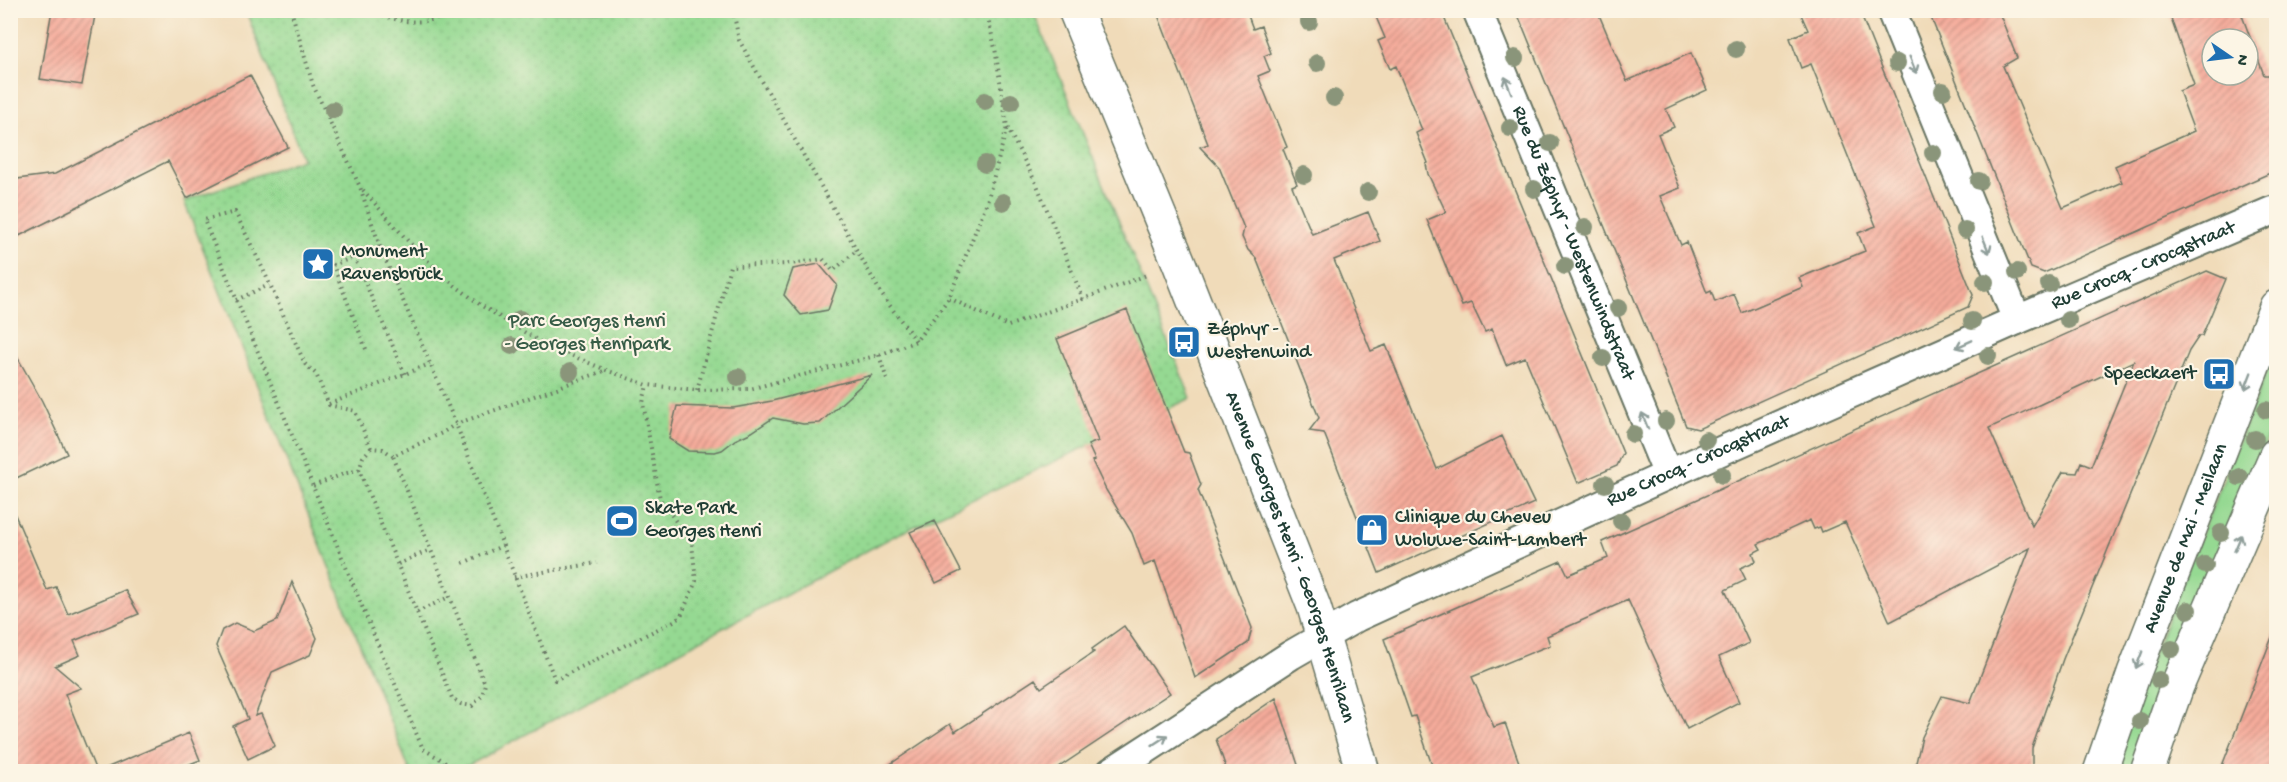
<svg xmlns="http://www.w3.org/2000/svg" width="2287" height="782" font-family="'Gochi Hand',sans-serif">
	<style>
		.green { fill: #95d992; stroke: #5a8b63; stroke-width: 1.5 }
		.park { fill: url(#park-dots); stroke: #5a8b63; stroke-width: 1.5 }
		.building { fill: url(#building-hatch); fill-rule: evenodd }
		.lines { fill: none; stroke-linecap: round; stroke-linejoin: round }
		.minor-casing { stroke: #687463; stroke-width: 32 }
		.tertiary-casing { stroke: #687463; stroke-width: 36 }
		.path { stroke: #687463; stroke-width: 4; stroke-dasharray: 1.5 4.5; stroke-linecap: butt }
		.minor { stroke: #fff; stroke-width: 28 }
		.tertiary { stroke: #fff; stroke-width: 33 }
		.tree { fill: #8a957a }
		.oneway { stroke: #8f9e9a }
		.labels { text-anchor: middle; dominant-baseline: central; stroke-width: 4.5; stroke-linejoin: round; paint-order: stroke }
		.street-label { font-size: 20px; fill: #1f3d34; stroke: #fcf5e5 }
		.poi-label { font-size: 20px; fill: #1f3d34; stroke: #fcf5e5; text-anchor: start }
		.park-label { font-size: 20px; fill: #375c47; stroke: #fcf5e5 }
	</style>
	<defs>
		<pattern id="park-dots" width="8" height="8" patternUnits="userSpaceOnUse" patternTransform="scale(1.5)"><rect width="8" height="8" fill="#95d992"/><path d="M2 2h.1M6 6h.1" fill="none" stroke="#80bb7e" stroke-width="1.8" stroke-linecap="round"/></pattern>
		<pattern id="building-hatch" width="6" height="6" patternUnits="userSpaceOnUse" patternTransform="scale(1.5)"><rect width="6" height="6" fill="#f6ac9b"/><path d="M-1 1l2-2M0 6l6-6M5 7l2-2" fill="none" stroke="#c78d7f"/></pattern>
	</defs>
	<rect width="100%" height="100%" fill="#fcf5e5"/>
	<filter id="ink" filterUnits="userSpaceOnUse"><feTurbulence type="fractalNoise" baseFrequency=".0167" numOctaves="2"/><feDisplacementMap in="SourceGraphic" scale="12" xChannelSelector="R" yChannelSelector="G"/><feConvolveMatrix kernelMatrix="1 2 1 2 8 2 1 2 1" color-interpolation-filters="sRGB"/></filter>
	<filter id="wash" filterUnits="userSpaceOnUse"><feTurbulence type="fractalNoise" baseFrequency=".008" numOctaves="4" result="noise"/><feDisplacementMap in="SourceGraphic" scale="24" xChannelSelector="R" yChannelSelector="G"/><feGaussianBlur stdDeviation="1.35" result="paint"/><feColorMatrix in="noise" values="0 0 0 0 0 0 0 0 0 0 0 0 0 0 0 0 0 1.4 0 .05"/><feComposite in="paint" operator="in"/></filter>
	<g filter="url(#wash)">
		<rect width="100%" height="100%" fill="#f0dbb9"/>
		<path class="green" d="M2276 348V415L2139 771 2106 772Z"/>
		<path class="park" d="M246 11H1033L1191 398 894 536 458 771H410L184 201 303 159Z"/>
		<g id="blocks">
			<path class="building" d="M52 10H96L82 85 40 79Z
				M1156 10H1246L1253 29 1261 26 1271 53 1264 56 1270 71 1258 76 1287 147 1283 149 1297 184 1292 186 1312 234 1368 212 1380 241 1334 260 1371 351 1386 345 1437 469 1502 436 1534 503 1379 573 1324 433 1309 431 1319 418 1256 258 1248 250 1242 237 1244 228 1219 167 1200 147 1208 144Z
				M1373 10H1441L1623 453 1617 466 1578 483 1525 357 1506 365 1492 329 1485 332 1471 303 1462 306 1427 220 1446 212 1428 174 1426 164 1428 163 1416 133 1422 130 1396 66 1390 69 1378 41 1385 38Z
				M1516 10H1597L1627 81 1691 53 1707 90 1666 109 1674 127 1658 134 1680 188 1660 196 1681 245 1687 242 1707 293 1711 291 1715 302 1734 294 1742 313 1803 287 1799 278 1865 251 1858 233 1876 226 1811 64 1801 68 1790 38 1808 30 1799 10H1859L1973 295 1968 307 1698 429 1686 426Z
				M1928 10H1998L2017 58 2003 66 2063 208 2122 182 2115 166 2194 131 2179 91 2194 85 2168 10H2240L2264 75H2277V170L2044 273 2031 268ZM2212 39H2248V75H2212Z
				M250 75 288 147 187 198 168 161 19 236 10 180 55 174Z
				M819 264 837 285 828 310 801 315 784 295 793 269Z
				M2207 271 2226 279 2202 336H2199L2189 351 2063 659 2032 748V771H1914L1922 737 1942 696 1970 703 2030 548 1890 622 1845 522 1822 532 1820 527 1814 529 1810 520 1758 544 1761 549 1753 553 1756 561 1740 568 1746 580 1725 590 1749 643 1719 657 1739 702 1687 729 1628 600 1547 636 1550 645 1472 677 1494 727 1505 723 1522 771H1434L1415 716 1411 717 1384 639 1561 561 1568 575 1608 558 1602 542ZM2134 361 2091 466 2081 462 2077 473 2063 472 2032 526 1989 428Z
				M1127 310 1184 452 1189 453 1201 485 1198 490 1252 628 1248 643 1195 678 1155 561 1144 566 1132 533 1106 490 1092 461 1095 460 1088 445 1098 441 1057 339Z
				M10 344 42 401 67 454 10 481Z
				M872 375 820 423 803 424 773 418 752 432 735 440 722 450 715 452 688 451 669 439 677 406 733 408 772 401Z
				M10 503 47 590 56 587 68 614 125 590 139 614 74 641 80 655 55 666 81 688 65 694 96 771H10Z
				M935 521 961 571 936 583 910 532Z
				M292 582 317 638 310 655 272 672 255 716 261 714 275 746 248 759 233 726 248 719 216 646 222 630 235 623 254 631 277 621Z
				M1124 626 1170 693 1053 771H880L950 724 955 732 1035 679 1041 688 1094 652 1092 649Z
				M2274 632H2277V771H2220Z
				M1276 698 1300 771H1227L1216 739Z
				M189 733 200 760 172 771H99Z"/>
		</g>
	</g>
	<g filter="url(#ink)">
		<use href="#blocks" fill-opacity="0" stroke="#687463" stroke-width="1.5"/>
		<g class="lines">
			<g class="minor-casing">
				<g id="minor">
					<path id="s1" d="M1477 10 1668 475"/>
					<path d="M1891 10 2017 320"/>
					<path id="s2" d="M1111 772 1291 655 1357 617 1696 462 2017 320 2272 211 2276 212"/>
				</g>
			</g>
			<g class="tertiary-casing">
				<g id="tertiary">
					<path id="s3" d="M1075 10 1179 263 1314 607 1363 772"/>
					<path id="s4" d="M2100 772 2134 673 2276 307"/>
					<path d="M2147 772 2177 686 2276 455"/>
				</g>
			</g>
			<path class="path" d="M291 10 313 85 360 187 380 247 456 424 555 680 680 618 696 581 692 544 660 499 643 403 647 385
				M372 10C399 25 431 26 458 10
				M726 10 734 15
				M733 10 739 40 882 295 916 341
				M986 10 995 48 1007 127 1037 185 1083 299 1147 275
				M363 190 408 241 444 277 482 306 542 343 606 370 647 385 697 390 750 389 879 355 916 341 949 298 987 202 1007 127
				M354 257 405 374
				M949 298 1008 326 1083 299
				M236 300 269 285
				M366 349 333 265 380 247
				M879 355 888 383
				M697 390 730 266 791 264 823 259 833 271 856 251
				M329 404 430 364
				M371 448 355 411 329 405 316 374 305 364 263 269 235 212 204 220 373 633 423 749 444 761 449 772
				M393 456 383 449 371 448 363 457 359 470 452 698 461 704 472 706 482 696 485 684 393 456 442 433 456 424 604 371
				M313 486 343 474 359 470
				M463 563 502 546
				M398 564 430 550
				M514 577 597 563
				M417 612 449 597"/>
			<use href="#minor" class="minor"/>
			<use href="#tertiary" class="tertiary"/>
		</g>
		<g class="tree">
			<circle cx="1309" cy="22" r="9"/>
			<circle cx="1736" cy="49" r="9"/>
			<circle cx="1515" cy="58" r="9"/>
			<circle cx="1317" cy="63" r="9"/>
			<circle cx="1897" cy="63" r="9"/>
			<circle cx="1943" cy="91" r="9"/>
			<circle cx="1334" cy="98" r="9"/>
			<circle cx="985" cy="101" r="9"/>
			<circle cx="1011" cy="102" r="9"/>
			<circle cx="333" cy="110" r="9"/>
			<circle cx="1510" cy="128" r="9"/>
			<circle cx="1550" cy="143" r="9"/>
			<circle cx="1933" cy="153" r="9"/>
			<circle cx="985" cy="164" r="9"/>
			<circle cx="1304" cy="175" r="9"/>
			<circle cx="1979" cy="181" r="9"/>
			<circle cx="1534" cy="189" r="9"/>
			<circle cx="1368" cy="192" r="9"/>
			<circle cx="1003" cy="202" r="9"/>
			<circle cx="1585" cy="227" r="9"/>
			<circle cx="1965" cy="230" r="9"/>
			<circle cx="1565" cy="266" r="9"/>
			<circle cx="2017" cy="272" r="9"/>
			<circle cx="1985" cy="282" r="9"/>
			<circle cx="2049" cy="284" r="9"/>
			<circle cx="1618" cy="308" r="9"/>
			<circle cx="520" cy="319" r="9"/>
			<circle cx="2068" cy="320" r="9"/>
			<circle cx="1972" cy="321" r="9"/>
			<circle cx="512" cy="346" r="9"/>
			<circle cx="1988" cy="356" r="9"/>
			<circle cx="1603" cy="358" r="9"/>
			<circle cx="570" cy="372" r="9"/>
			<circle cx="738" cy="377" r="9"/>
			<circle cx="2266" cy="410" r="9"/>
			<circle cx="1666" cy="421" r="9"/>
			<circle cx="1633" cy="434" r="9"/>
			<circle cx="2255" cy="439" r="9"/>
			<circle cx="1706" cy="440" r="9"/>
			<circle cx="1722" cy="475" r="9"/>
			<circle cx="2239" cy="477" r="9"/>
			<circle cx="1605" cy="484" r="9"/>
			<circle cx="1621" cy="521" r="9"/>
			<circle cx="2221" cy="533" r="9"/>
			<circle cx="2205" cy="565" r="9"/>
			<circle cx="2188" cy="610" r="9"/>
			<circle cx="2172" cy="649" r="9"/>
			<circle cx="2159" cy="680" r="9"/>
			<circle cx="2140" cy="721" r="9"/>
		</g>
		<defs><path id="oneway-shaft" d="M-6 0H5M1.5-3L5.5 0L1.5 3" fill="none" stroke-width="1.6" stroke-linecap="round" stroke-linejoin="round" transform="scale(1.5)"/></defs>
		<g class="oneway">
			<use href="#oneway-shaft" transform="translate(1913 65) rotate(68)"/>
			<use href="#oneway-shaft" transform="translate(1508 85) rotate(-112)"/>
			<use href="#oneway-shaft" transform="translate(1986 245) rotate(68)"/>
			<use href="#oneway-shaft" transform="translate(1964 344) rotate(156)"/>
			<use href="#oneway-shaft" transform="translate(2248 381) rotate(111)"/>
			<use href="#oneway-shaft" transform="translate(1645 421) rotate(-112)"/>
			<use href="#oneway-shaft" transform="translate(2238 543) rotate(-67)"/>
			<use href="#oneway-shaft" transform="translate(2139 660) rotate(111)"/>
			<use href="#oneway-shaft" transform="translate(1160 740) rotate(-33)"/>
		</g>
	</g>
	<defs>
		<g id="sight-square" transform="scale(1.725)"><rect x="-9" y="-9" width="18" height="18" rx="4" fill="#1f6fb2" stroke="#fcf5e5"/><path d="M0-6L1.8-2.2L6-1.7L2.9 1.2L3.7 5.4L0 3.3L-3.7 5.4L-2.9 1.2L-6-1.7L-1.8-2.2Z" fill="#fff"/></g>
		<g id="bus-square" transform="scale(1.725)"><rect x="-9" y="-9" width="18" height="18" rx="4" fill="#1f6fb2" stroke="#fcf5e5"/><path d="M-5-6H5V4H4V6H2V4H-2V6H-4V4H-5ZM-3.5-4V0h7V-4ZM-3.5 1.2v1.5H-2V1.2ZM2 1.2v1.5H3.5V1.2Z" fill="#fff"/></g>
		<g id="stadium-square" transform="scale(1.725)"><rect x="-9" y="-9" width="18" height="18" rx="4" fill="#1f6fb2" stroke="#fcf5e5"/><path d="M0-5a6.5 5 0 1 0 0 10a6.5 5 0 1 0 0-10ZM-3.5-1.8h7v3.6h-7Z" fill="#fff"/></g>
		<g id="shop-square" transform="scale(1.725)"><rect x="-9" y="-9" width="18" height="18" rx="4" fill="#1f6fb2" stroke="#fcf5e5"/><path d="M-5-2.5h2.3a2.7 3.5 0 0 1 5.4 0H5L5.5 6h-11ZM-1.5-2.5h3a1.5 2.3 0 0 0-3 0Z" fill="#fff"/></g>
	</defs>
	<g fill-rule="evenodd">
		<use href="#sight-square" x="318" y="264"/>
		<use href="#bus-square" x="1184" y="342"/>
		<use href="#bus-square" x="2219" y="374"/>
		<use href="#stadium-square" x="622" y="521"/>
		<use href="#shop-square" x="1372" y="530"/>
	</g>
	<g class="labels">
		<g class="street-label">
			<text stroke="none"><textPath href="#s1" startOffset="252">Rue du Zéphyr - Westenwindstraat</textPath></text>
			<text stroke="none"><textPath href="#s2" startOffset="1152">Rue Crocq - Crocqstraat</textPath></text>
			<text stroke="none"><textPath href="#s2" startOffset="666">Rue Crocq - Crocqstraat</textPath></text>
			<text stroke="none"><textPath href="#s4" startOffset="249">Avenue de Mai - Meilaan</textPath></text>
			<text stroke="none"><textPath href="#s3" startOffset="588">Avenue Georges Henri - Georges Henrilaan</textPath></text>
		</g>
		<g class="poi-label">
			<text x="341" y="252">Monument<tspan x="341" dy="23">Ravensbrück</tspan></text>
			<text x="1207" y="330">Zéphyr -<tspan x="1207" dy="23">Westenwind</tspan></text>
			<text x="2196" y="374" text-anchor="end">Speeckaert</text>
			<text x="645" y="509">Skate Park<tspan x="645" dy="23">Georges Henri</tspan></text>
			<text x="1395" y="518">Clinique du Cheveu<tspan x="1395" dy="23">Woluwe-Saint-Lambert</tspan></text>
		</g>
		<g class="park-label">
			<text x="587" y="322">Parc Georges Henri<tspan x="587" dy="23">- Georges Henripark</tspan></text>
		</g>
	</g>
	<rect width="2287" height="782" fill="none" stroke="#fcf5e5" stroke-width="36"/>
	<g transform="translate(2230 57) rotate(104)"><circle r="28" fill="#fcf5e5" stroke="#a4ab9e" stroke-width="1.5"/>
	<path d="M0-4.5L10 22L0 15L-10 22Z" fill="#1f6fb2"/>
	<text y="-9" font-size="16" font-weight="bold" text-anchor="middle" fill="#1f3d34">N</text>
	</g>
</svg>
